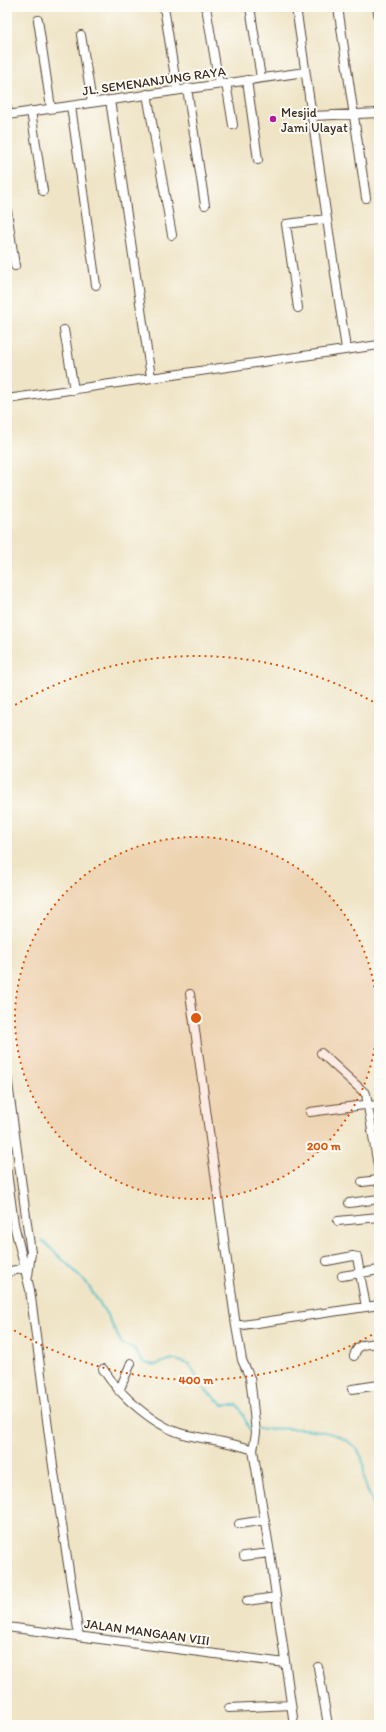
<svg xmlns="http://www.w3.org/2000/svg" width="386" height="1732" font-family="Itim,sans-serif">
	<style>
		.lines { fill: none; stroke-linecap: round; stroke-linejoin: round }
		.stream { stroke: #51bfc7; stroke-width: 2 }
		.minor-casing { stroke: #564637; stroke-width: 10 }
		.minor { stroke: #fff; stroke-width: 8 }
		.ring { fill: none; stroke: #df570d; stroke-width: 2; stroke-dasharray: 2 4 }
		.poi-dot { fill: #b5179e; stroke: #fdfcf7; stroke-width: 1.5 }
		.labels { text-anchor: middle; dominant-baseline: central; stroke-width: 4; stroke-linejoin: round; paint-order: stroke }
		.street-label { font-size: 13px; fill: #3b2a1e; stroke: #fdfcf7 }
		.poi-label { font-size: 13px; fill: #3b2a1e; stroke: #fdfcf7; text-anchor: start }
		.centre { fill: #df570d; stroke: #fdfcf7; stroke-width: 2 }
		.ring-label { font-size: 12px; text-anchor: middle; font-weight: bold; fill: #df570d; stroke: #fdfcf7; stroke-width: 4; stroke-linejoin: round; paint-order: stroke }
	</style>
	<rect width="100%" height="100%" fill="#fdfcf7"/>
	<filter id="ink" filterUnits="userSpaceOnUse"><feTurbulence type="fractalNoise" baseFrequency=".025" numOctaves="2"/><feDisplacementMap in="SourceGraphic" scale="8" xChannelSelector="R" yChannelSelector="G"/><feConvolveMatrix kernelMatrix="1 2 1 2 8 2 1 2 1" color-interpolation-filters="sRGB"/></filter>
	<filter id="wash" filterUnits="userSpaceOnUse"><feTurbulence type="fractalNoise" baseFrequency=".012" numOctaves="4" result="noise"/><feDisplacementMap in="SourceGraphic" scale="16" xChannelSelector="R" yChannelSelector="G"/><feGaussianBlur stdDeviation="0.9" result="paint"/><feColorMatrix in="noise" values="0 0 0 0 0 0 0 0 0 0 0 0 0 0 0 0 0 1.4 0 .05"/><feComposite in="paint" operator="in"/></filter>
	<g filter="url(#wash)">
		<rect width="100%" height="100%" fill="#efe4c6"/>
		<g class="lines">
			<path class="stream" d="M42 1240 86 1282 107 1315 122 1344 134 1348 141 1360 144 1363 155 1365 172 1359 189 1364 203 1388 223 1405H237L241 1410 249 1429H254
				M258 1429C288 1428 345 1424 361 1456 365 1463 363 1475 365 1483 366 1490 371 1497 373 1503L379 1504"/>
		</g>
	</g>
	<g filter="url(#ink)">
		<g class="lines">
			<g class="minor-casing">
				<path id="minor" d="M164 7 177 90
					M206 7 219 84
					M250 7 261 78
					M296 7 346 349
					M338 7 366 198
					M377 7 379 18
					M38 20 51 108
					M81 35 92 102
					M247 80 258 160
					M226 83 233 125
					M187 88 205 205
					M147 94 172 235
					M110 100 151 377
					M71 106 96 285
					M7 107 8 115
					M31 111 43 191
					M7 115 305 72
					M312 116 379 113
					M7 211 15 266
					M298 308 286 224 327 219
					M64 330 74 390
					M7 399 379 345
					M190 994 236 1326 242 1360 250 1378 252 1394 256 1433 253 1450 270 1553 294 1725
					M321 1053 366 1094 379 1172
					M7 1076 31 1253 28 1276
					M310 1112 364 1105 368 1106 379 1105
					M7 1172 14 1224 30 1290 53 1466 79 1636
					M362 1182 379 1180
					M349 1203 379 1199
					M338 1221 379 1217
					M327 1261 353 1256 357 1257 366 1307
					M7 1272 29 1267
					M342 1276 379 1270
					M236 1326 379 1305
					M354 1356C358 1342 366 1345 379 1343
					M103 1369C120 1396 156 1428 187 1435 210 1440 232 1442 253 1450
					M352 1389 379 1385
					M119 1391 131 1363
					M239 1524 265 1520
					M244 1556 270 1553
					M247 1601 276 1597
					M7 1627 285 1663
					M318 1667 328 1725
					M229 1708 291 1705"/>
			</g>
			<use href="#minor" class="minor"/>
		</g>
	</g>
	<circle cx="196" cy="1018" r="181" fill="#df570d" fill-opacity=".12"/>
	<g class="ring">
		<circle cx="196" cy="1018" r="181"/>
		<path d="M377 1332A362 362 0 0 1 10 1328M10 708A362 362 0 0 1 377 704"/>
	</g>
	<circle class="poi-dot" cx="273" cy="119" r="4"/>
	<g class="labels">
		<g class="street-label">
			<text transform="translate(154 81) rotate(-8)">JL. SEMENANJUNG RAYA</text>
			<text transform="translate(147 1632) rotate(8)">JALAN MANGAAN VIII</text>
		</g>
		<g class="poi-label">
			<text x="281" y="112">Mesjid<tspan x="281" dy="15">Jami Ulayat</tspan></text>
		</g>
	</g>
	<circle cx="196" cy="1018" r="6" class="centre"/>
	<g class="ring-label">
		<text x="324" y="1150">200 m</text>
		<text x="196" y="1384">400 m</text>
	</g>
	<rect width="386" height="1732" fill="none" stroke="#fdfcf7" stroke-width="24"/>
</svg>
